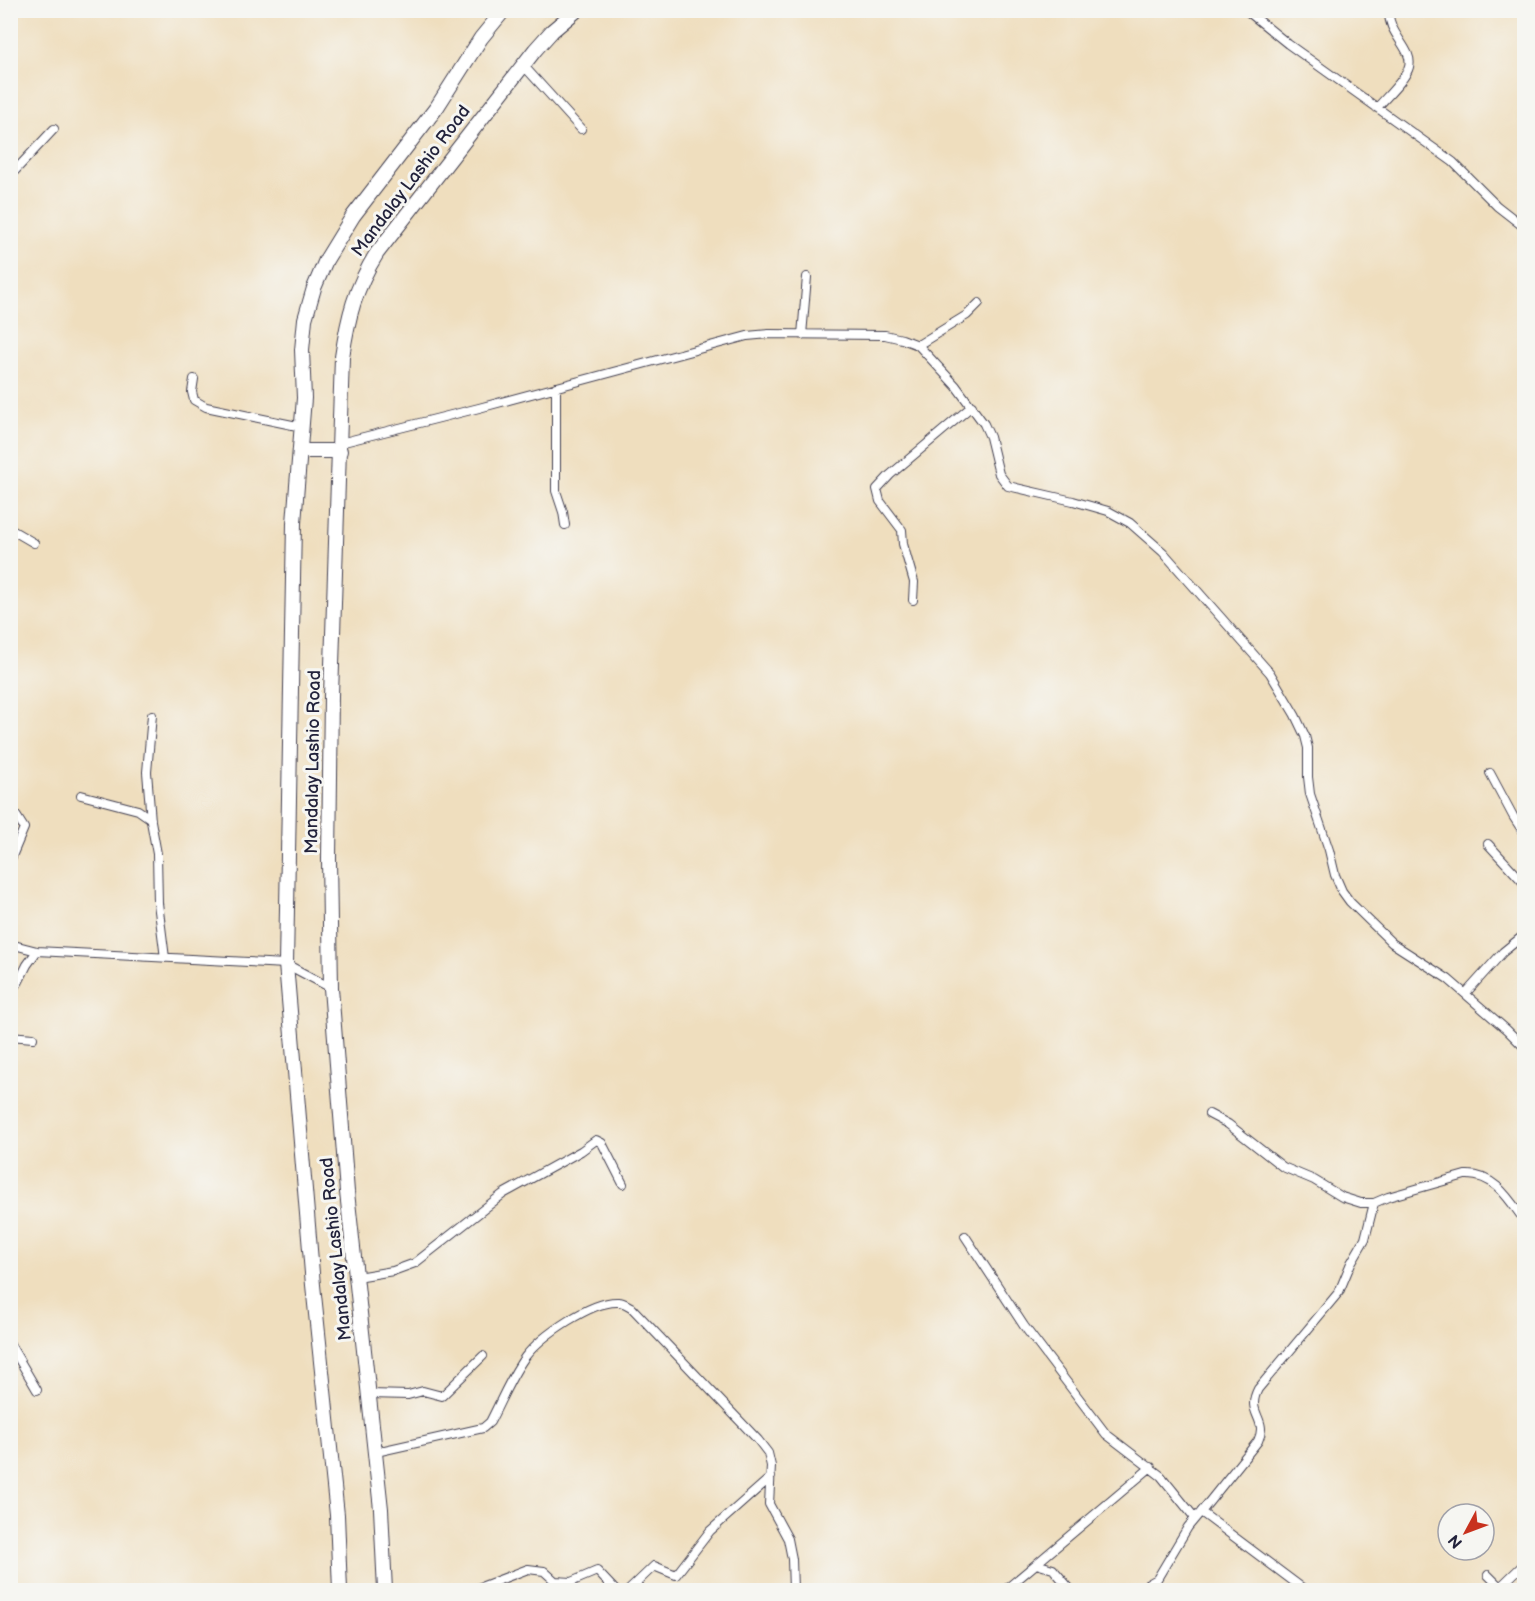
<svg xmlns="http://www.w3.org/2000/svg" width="1535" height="1601" font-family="'Balsamiq Sans',sans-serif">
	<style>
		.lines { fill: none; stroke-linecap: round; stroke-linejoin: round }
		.street-casing { stroke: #413e4f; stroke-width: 10 }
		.highway-casing { stroke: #413e4f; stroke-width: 16 }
		.street { stroke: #fff; stroke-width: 8 }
		.highway { stroke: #fff; stroke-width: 14 }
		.labels { text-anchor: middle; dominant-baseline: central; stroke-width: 6; stroke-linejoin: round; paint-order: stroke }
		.street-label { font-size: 18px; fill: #22223b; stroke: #f6f6f2 }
	</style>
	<rect width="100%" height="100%" fill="#f6f6f2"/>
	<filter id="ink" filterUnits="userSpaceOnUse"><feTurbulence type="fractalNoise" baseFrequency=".0167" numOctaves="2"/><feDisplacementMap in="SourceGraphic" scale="12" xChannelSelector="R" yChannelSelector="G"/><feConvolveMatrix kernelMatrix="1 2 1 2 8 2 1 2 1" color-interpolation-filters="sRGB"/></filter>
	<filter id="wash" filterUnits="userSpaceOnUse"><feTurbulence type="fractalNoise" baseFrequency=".008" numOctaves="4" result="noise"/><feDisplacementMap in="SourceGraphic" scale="24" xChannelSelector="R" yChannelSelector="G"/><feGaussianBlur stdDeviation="1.35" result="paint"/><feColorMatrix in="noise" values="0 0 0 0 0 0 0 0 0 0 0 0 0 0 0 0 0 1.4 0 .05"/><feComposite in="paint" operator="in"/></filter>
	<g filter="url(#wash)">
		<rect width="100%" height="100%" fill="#efdebe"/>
	</g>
	<g filter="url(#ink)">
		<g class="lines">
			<g class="street-casing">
				<path id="street" d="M1246 10 1288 44 1453 162 1497 206 1524 227
					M523 65 581 129
					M1377 108C1385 98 1406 79 1409 67 1414 49 1387 34 1389 10
					M10 176 54 129
					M802 335 807 277
					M918 345 967 315 979 303
					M194 379 192 392 194 400 206 407 302 427
					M556 387V491L563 512 565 525
					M340 443 479 408 747 336 769 334 885 335 902 339 918 345 956 386 984 424 990 437 999 474 1008 486 1073 501 1108 511 1130 523 1163 552 1270 673 1295 715 1305 736 1308 748V777L1310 794 1329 850 1335 875 1342 891 1350 902 1392 943 1448 979 1507 1030 1524 1047
					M10 529 34 543
					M913 600 914 582 903 544 902 530 880 501 877 489 890 475 972 406
					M152 715 147 772 151 821 157 854 158 903 165 958
					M1490 773 1513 816 1524 833
					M81 795 138 810 151 819
					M10 806 24 828 10 861
					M1488 844 1524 883
					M10 944 37 951 286 964 331 988
					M18 983 27 965 37 951
					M1466 993 1503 952 1524 935
					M10 1036 33 1038
					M1209 1114 1228 1124 1283 1167 1314 1180 1342 1197 1361 1203H1374L1388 1197 1465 1175C1494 1173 1509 1199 1524 1220
					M965 1236 1024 1326 1106 1434 1161 1476 1195 1518
					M357 1277 393 1271 415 1263 503 1194 581 1151 596 1140 602 1143 623 1184
					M10 1344 37 1390
					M370 1394 408 1395 423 1391 442 1396 483 1356
					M376 1452 483 1428 490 1422C501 1401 511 1376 525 1357 541 1336 592 1300 619 1302 623 1302 627 1305 631 1307L758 1440 768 1453 771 1466 769 1504 788 1539 792 1559 793 1590
					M1036 1564 1151 1467
					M1488 1575 1502 1589
					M473 1590 528 1569 544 1571 555 1581 571 1582 597 1571 615 1590
					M629 1590 654 1566 676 1575 710 1531 771 1477
					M1005 1590 1036 1564 1053 1569 1071 1590
					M1138 1590 1157 1579 1188 1527 1198 1515
					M1305 1590 1201 1512 1258 1441C1269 1418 1245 1414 1258 1389L1339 1292 1351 1263 1365 1239 1374 1203
					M1497 1590 1524 1564"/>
			</g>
			<g class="highway-casing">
				<path id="highway" d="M301 451H340
					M340 1590 337 1515 313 1285 286 964 294 523 304 398 302 350 305 319 314 288 326 260 353 216 437 107 481 38 504 10
					M385 1590 381 1509 347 1192 331 988 329 859 331 696 342 357C348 317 355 288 377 253L535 50 552 31 577 10"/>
			</g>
			<use href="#street" class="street"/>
			<use href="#highway" class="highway"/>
		</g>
	</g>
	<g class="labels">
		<g class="street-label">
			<text transform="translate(411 181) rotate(-53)">Mandalay Lashio Road</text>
			<text transform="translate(313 762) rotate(-89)">Mandalay Lashio Road</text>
			<text transform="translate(336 1249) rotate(-96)">Mandalay Lashio Road</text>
		</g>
	</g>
	<rect width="1535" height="1601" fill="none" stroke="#f6f6f2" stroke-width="36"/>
	<g transform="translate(1466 1532) rotate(229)"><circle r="28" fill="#f6f6f2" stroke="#a1a1a9" stroke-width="1.5"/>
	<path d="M0-4.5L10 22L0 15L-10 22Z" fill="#c8321e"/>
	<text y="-9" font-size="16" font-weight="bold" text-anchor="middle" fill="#22223b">N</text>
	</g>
</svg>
